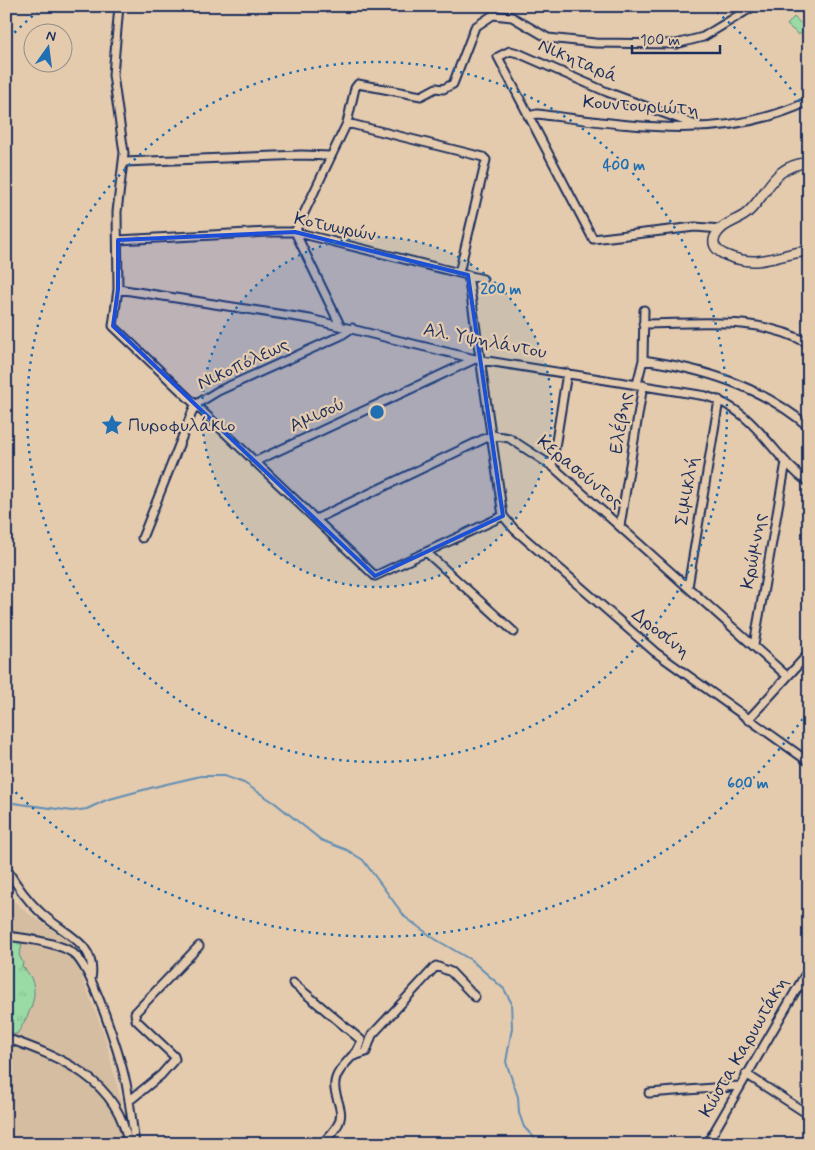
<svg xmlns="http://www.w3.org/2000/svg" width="815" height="1150" font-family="Mynerve,sans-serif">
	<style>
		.built { fill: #d4bda0 }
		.grass { fill: url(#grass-tufts); stroke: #5a8582 }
		.pitch { fill: #9adba5; stroke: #5a8582 }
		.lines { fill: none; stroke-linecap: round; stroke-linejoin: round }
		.stream { stroke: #608db5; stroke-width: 2 }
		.minor-casing { stroke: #1b2f5e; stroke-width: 11 }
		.tertiary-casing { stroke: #1b2f5e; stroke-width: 12 }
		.minor { stroke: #e5cbad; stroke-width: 7 }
		.tertiary { stroke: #e5cbad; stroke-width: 9 }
		.marked { fill: #1d4ed8; fill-opacity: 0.2; stroke: #1d4ed8; stroke-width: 4; stroke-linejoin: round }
		.ring { fill: none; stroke: #1f6fb2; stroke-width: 2.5; stroke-dasharray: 2.5 5 }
		.labels { text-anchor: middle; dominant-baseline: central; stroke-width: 4.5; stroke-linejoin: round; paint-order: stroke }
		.street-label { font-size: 19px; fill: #1b2f5e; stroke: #e5cbad }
		.poi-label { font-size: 19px; fill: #1b2f5e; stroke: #e5cbad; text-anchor: start }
		.centre { fill: #1f6fb2; stroke: #e5cbad; stroke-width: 2.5 }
		.ring-label { font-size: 15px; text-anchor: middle; font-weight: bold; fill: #1f6fb2; stroke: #e5cbad; stroke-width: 4.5; stroke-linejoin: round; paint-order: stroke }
	</style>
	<defs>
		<pattern id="grass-tufts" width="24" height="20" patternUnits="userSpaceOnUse" patternTransform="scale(1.25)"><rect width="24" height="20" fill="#9adba5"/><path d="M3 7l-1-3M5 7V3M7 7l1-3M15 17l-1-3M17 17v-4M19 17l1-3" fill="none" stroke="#84bc90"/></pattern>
	</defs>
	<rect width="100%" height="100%" fill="#e5cbad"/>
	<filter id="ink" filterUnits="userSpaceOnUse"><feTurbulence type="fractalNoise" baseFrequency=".02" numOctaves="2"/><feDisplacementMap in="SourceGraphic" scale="10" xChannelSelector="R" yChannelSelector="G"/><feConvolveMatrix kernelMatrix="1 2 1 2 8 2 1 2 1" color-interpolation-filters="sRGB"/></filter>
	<g filter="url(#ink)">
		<path class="built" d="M6 894 25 911 70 942 78 955 83 980 104 1034 121 1100 129 1144H6Z"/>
		<path class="grass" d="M6 938 20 941 22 946 19 955 23 963 22 966C44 987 32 1010 17 1034L6 1033Z"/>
		<path class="pitch" d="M794 17 806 28 799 35 787 25Z"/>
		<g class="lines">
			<path class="stream" d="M6 802 72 811 87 809 106 800 158 786 201 776H224L244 783 275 803 321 840 347 850 363 860 405 917 435 939 471 960 504 989 511 1002 512 1028 506 1062 518 1097 519 1113 524 1127 540 1144"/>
			<g class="minor-casing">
				<path id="minor" d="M119 6 113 75 124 153 117 212 118 289 310 319 475 359 706 396C757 411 770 455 809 483
					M528 116 537 114C628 125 723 143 809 101
					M347 123 355 88 358 84 421 96 436 88 443 89 453 84 475 27 493 15 512 17 548 38 595 43 676 44 703 37 754 6
					M701 127 607 92 518 53 510 51 498 57 593 239 695 227 721 229
					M124 162 302 155 330 156
					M118 240 269 232H295L483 279
					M468 275 503 516 514 529 655 652 809 762
					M118 289 113 326 375 576 503 516
					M643 324C698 324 760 315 809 344
					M340 325 295 232 347 123 483 157 486 160 459 273
					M643 360C704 369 761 386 809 427
					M637 384 643 360 644 310
					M254 462 475 359
					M552 466 567 373
					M316 519 492 435 509 438 552 466 787 676
					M620 526 643 385
					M142 538 195 405 218 391 340 336 352 328
					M426 552 514 632
					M688 587 719 400
					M754 645 786 462
					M748 720 809 653
					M6 868C15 883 26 899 39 911 60 933 98 941 91 979
					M6 936C24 938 59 943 73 953 93 968 120 1057 126 1083 130 1103 132 1123 135 1144
					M293 983 361 1040C359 1055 341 1063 336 1078 330 1095 348 1110 337 1126 333 1133 327 1138 322 1144
					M800 984 809 991
					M6 1038C60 1057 119 1080 128 1144
					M351 1057 366 1052 372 1035 436 966 451 972 475 997
					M746 1074 809 1115
					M649 1093 739 1086
					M129 1101 161 1075 175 1059 174 1056 136 1020 135 1013 199 946
					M707 1144 809 968"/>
			</g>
			<g class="tertiary-casing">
				<path id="tertiary" d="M809 162C770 167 771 191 747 213 738 221 725 222 718 232 701 253 741 262 756 261 774 260 791 252 809 251"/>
			</g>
			<use href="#minor" class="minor"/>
			<use href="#tertiary" class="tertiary"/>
		</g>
	</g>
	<path class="marked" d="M295 232 468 275 503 516 375 576 113 326 118 289V240Z"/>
	<circle cx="377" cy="412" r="175" fill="#1f6fb2" fill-opacity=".12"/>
	<g class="ring">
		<circle cx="377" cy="412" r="175"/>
		<circle cx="377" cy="412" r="350"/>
		<path d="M807 713A525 525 0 0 1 9 786M9 38A525 525 0 0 1 43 7M711 7A525 525 0 0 1 807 111"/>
	</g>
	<defs>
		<g id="sight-bare" transform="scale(1.725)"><path d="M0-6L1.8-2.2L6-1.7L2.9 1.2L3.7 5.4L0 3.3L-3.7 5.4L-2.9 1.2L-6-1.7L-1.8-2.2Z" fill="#1f6fb2" stroke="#e5cbad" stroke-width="2.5" paint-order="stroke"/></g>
	</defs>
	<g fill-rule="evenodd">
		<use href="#sight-bare" x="112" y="425"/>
	</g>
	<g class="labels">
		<g class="street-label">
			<text transform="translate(578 61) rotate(23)">Νικηταρά</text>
			<text transform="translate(641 106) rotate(4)">Κουντουριώτη</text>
			<text transform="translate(335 227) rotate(12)">Κοτυωρών</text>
			<text transform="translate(485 341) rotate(11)">Αλ. Υψηλάντου</text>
			<text transform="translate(243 364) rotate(-25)">Νικοπόλεως</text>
			<text transform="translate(317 415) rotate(-25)">Αμισού</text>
			<text transform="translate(621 423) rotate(-81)">Ελέβης</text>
			<text transform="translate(580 472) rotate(39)">Κερασούντος</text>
			<text transform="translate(687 491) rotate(-81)">Σιμικλή</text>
			<text transform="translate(754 551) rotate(-80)">Κρώμνης</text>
			<text transform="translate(661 633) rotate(38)">Δροσίνη</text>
			<text transform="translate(744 1047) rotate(-60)">Κώστα Καρυωτάκη</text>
		</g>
		<g class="poi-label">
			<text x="128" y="425">Πυροφυλάκιο</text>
		</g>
	</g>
	<circle cx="377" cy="412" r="8" class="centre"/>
	<g class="ring-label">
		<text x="624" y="170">400 m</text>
		<text x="501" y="294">200 m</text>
		<text x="748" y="788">600 m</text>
	</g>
	<rect width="815" height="1150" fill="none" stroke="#e5cbad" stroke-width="25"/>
	<rect x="12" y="12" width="790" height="1125" fill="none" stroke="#1b2f5e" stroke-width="2" filter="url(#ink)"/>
	<g transform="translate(48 48) rotate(14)"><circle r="24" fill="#e5cbad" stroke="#948d8d"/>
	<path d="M0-4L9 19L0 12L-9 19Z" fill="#1f6fb2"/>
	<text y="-8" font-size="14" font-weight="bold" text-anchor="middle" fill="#1b2f5e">N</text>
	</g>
	<path d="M632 45v8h88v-8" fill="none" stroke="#1b2f5e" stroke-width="2.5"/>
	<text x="640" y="45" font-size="15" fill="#1b2f5e" stroke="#e5cbad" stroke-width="4" paint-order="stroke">100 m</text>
</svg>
